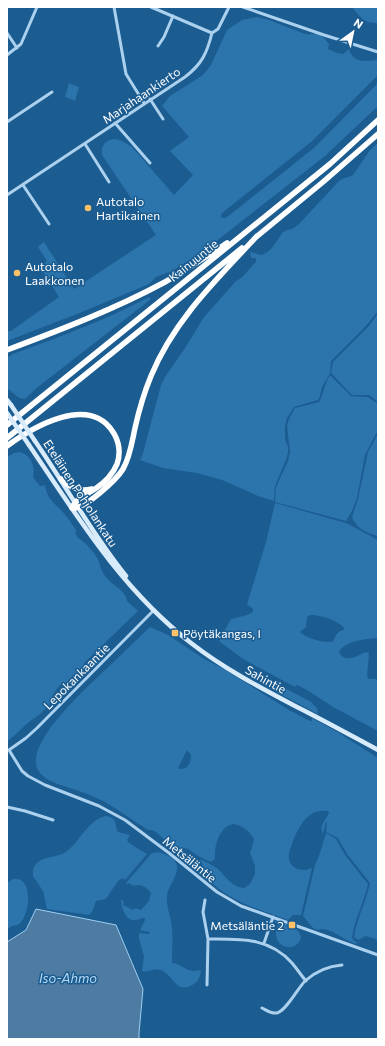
<svg xmlns="http://www.w3.org/2000/svg" width="385" height="1046" font-family="Commissioner,sans-serif">
	<style>
		.green { fill: #2b75ac; fill-rule: evenodd }
		.water { fill: #4e7ba1; stroke: #9ecef0 }
		.lines { fill: none; stroke-linecap: round; stroke-linejoin: round }
		.street { stroke: #abd1ee; stroke-width: 3 }
		.secondary { stroke: #d8ebfa; stroke-width: 4.5 }
		.highway { stroke: #fff; stroke-width: 5.5 }
		.secondary-bridge { stroke: #d8ebfa; stroke-width: 4.5 }
		.poi-dot { fill: #ffc268; stroke: #1b5c91; stroke-width: 1.5 }
		.labels { text-anchor: middle; dominant-baseline: central; stroke-width: 3; stroke-linejoin: round; paint-order: stroke }
		.street-label { font-size: 12px; fill: #fff; stroke: #1b5c91 }
		.poi-label { font-size: 12px; fill: #fff; stroke: #1b5c91; text-anchor: start }
		.water-label { font-size: 13px; font-style: italic; fill: #b7daf5; stroke: #1b5c91 }
	</style>
	<rect width="100%" height="100%" fill="#1b5c91"/>
	<path class="green" d="M352 7H378V23C365 24 360 17 352 7Z
		M257 17 269 20 305 34C309 35 311 34 315 34 321 34 326 40 329 44L328 49 337 53 343 54 349 49C354 64 365 61 378 60V75L311 142 222 213 221 216 222 218H226L315 147 378 83V106L325 156 242 221 205 250 172 271 156 277 149 284 77 314 7 341V331H11L59 297 40 267 47 261 38 247 44 242 74 289 156 235 102 155C101 150 102 147 105 143 114 134 124 142 132 147L174 195 193 175 170 151 189 137 162 106 170 96 203 75 211 65 227 30 242 20Z
		M69 83 79 87 75 101 65 97Z
		M378 143V311L365 327 331 361 330 373 322 387 320 396 318 400 294 407 287 418 285 426V439L288 447V452L286 460 275 486 274 501 258 496 222 480 197 473 163 468 140 460 143 453 161 385 165 377 185 348 204 317 236 281C244 278 249 268 256 262V258H251L250 252 261 255 266 253 272 248 283 232 287 230 292 229 299 224 338 182C343 177 348 178 353 175L370 150Z
		M149 297 151 299 38 387 25 399 19 398 7 388V358L13 354C59 337 106 320 149 297Z
		M378 314V402L369 395H352L331 373 333 362 367 328Z
		M330 375 351 396 368 397 378 404V430L365 455 357 498 352 511 346 521 275 502 276 487 288 461 290 452 287 426 289 419 295 408 319 402C324 393 324 384 330 375Z
		M378 434V536C366 533 356 528 352 517L358 499 368 452Z
		M20 452C31 455 36 467 33 477L40 486 45 485C47 501 58 505 67 517 70 521 73 526 76 530 74 538 81 539 86 544 90 548 97 556 99 562 101 568 102 573 107 578 113 586 126 590 127 601L138 611 84 663 85 669 72 683H64L59 686 54 693 50 704 39 715 29 722 7 742V457L14 453Z
		M275 503 346 523 341 533 346 523 378 540V638C367 639 345 640 339 652 345 664 357 656 366 652L369 653 367 676 369 679H376L378 682V731L333 707 307 690 297 685 295 687 243 659 219 641 231 619 247 615 253 612V609L247 604 266 542ZM310 615C319 614 340 621 345 629 341 631 337 632 335 637 334 638 334 639 334 640 329 646 304 637 300 632L306 627 307 617Z
		M150 627 168 635 204 659 224 669 289 710 310 721H312V718L339 733 378 758V940L366 936 358 940 354 937C357 918 366 902 370 883L347 854 338 838 326 832 327 822H326L323 834C318 826 326 820 329 813L328 811C308 808 299 826 293 841 291 847 288 853 289 859 291 870 304 872 312 868L301 915H293L288 920C263 911 223 899 207 877 204 872 203 865 200 859 206 862 213 865 218 869 226 877 232 887 244 888L250 884 255 874V866L250 853 254 840C251 832 242 825 233 824 219 827 214 846 215 859L211 862 198 856 188 849 184 848 178 850 175 849 156 832 152 830H148C134 821 119 810 105 802 97 798 88 794 79 791 66 786 51 784 41 774 16 749 90 685 106 669 121 655 135 641 150 627ZM187 750 191 755 190 763 186 768 180 769 173 783 180 769 178 768Z
		M255 672 311 702 317 708 318 714 261 684 255 677Z
		M106 816C119 819 114 825 118 832L130 835 127 840 129 843 147 854 125 880 123 878 118 881 106 899 96 901 92 912 89 915 47 909 43 891 33 876C31 854 56 860 67 851 80 841 89 819 106 816Z
		M326 833 336 839 345 855 368 884C364 902 355 919 352 937L354 941 357 942 356 944C344 941 328 925 318 930L313 928 303 916 315 865 319 856Z
		M158 852C164 854 173 856 176 863 181 873 168 885 167 896 166 908 171 916 172 927 173 939 172 951 172 963 182 963 187 974 199 970L201 971C200 976 199 981 194 984 175 996 173 973 160 970 154 968 148 973 142 971L144 956 139 939V933L149 934 150 932 140 930 145 920V918C141 918 138 920 135 920 125 921 121 906 121 899L124 902 123 905 133 910 135 908 141 910 149 901 151 893C147 888 141 883 134 886L128 883 127 885 126 883 152 853Z
		M13 879C34 876 30 914 20 923 17 927 13 923 7 930V883Z
		M274 920C284 924 300 926 301 938 296 953 277 948 276 935 275 932 277 929 278 926Z"/>
	<path class="water" d="M36 909 116 925 143 989 139 1033V1039H7V942L26 930Z"/>
	<g class="lines">
		<path class="street" d="M114 7 126 74 144 103
			M243 7 324 35 378 52
			M7 33 17 48
			M212 33 218 29 229 7
			M158 46 164 37 173 16
			M7 55 21 44 37 7
			M150 99 163 119
			M7 122 52 92
			M115 123 150 163
			M85 144 109 182
			M23 185 49 224
			M7 195 185 77C202 64 207 53 212 33L151 7
			M9 750 22 771 28 776 45 785 99 806 125 820 169 853 217 892 241 906 378 955
			M9 750 26 738 37 728 154 610
			M7 807 25 811 53 820
			M205 900 203 912 208 939 207 985
			M208 939C240 939 269 937 292 963 297 969 301 975 306 981
			M264 943 273 917
			M262 1008C266 1010 271 1014 277 1013 286 1011 298 988 305 981 315 972 329 966 342 965"/>
		<path class="secondary" d="M7 400 11 405
			M35 441C66 486 92 534 126 576
			M29 445C77 516 122 590 191 643 223 668 259 687 295 706 323 720 350 735 378 750"/>
		<path class="highway" d="M255 238 323 182 378 134
			M7 350C60 330 115 309 165 282 186 270 207 256 227 243
			M7 425 330 164 378 120
			M7 438 242 248
			M7 446C33 427 89 394 113 432 119 441 121 453 117 464 113 474 104 483 95 489 87 494 75 499 72 508 83 511 117 479 123 469 130 457 132 442 135 428 139 410 144 393 151 376 174 320 217 279 257 236
			M61 479C70 488 79 492 92 489"/>
		<path class="secondary-bridge" d="M11 405 35 441
			M7 413 29 445"/>
	</g>
	<g class="poi-dot">
		<circle cx="88" cy="208" r="4"/>
		<circle cx="17" cy="273" r="4"/>
		<rect x="171" y="629" width="8" height="8" rx="2"/>
		<rect x="288" y="921" width="8" height="8" rx="2"/>
	</g>
	<g class="labels">
		<g class="street-label">
			<text transform="translate(141 95) rotate(-34)">Marjahaankierto</text>
			<text transform="translate(193 260) rotate(-39)">Kainuuntie</text>
			<text transform="translate(81 493) rotate(57)">Eteläinen Pohjolankatu</text>
			<text transform="translate(76 676) rotate(-45)">Lepokankaantie</text>
			<text transform="translate(266 679) rotate(29)">Sahintie</text>
			<text transform="translate(190 859) rotate(39)">Metsäläntie</text>
		</g>
		<g class="poi-label">
			<text x="96" y="201">Autotalo<tspan x="96" dy="14">Hartikainen</tspan></text>
			<text x="25" y="266">Autotalo<tspan x="25" dy="14">Laakkonen</tspan></text>
			<text x="183" y="633">Pöytäkangas, I</text>
			<text x="284" y="925" text-anchor="end">Metsäläntie 2</text>
		</g>
		<g class="water-label">
			<text x="68" y="978">Iso-Ahmo</text>
		</g>
	</g>
	<rect width="385" height="1046" fill="none" stroke="#ffffff" stroke-width="16"/>
	<g transform="translate(353 32) rotate(33)" stroke="#1b5c91" stroke-width="3" paint-order="stroke">
	<path d="M0-3L7 15L0 10L-7 15Z" fill="#ffffff"/>
	<text y="-6" font-size="11" font-weight="bold" text-anchor="middle" fill="#ffffff">N</text>
	</g>
</svg>
